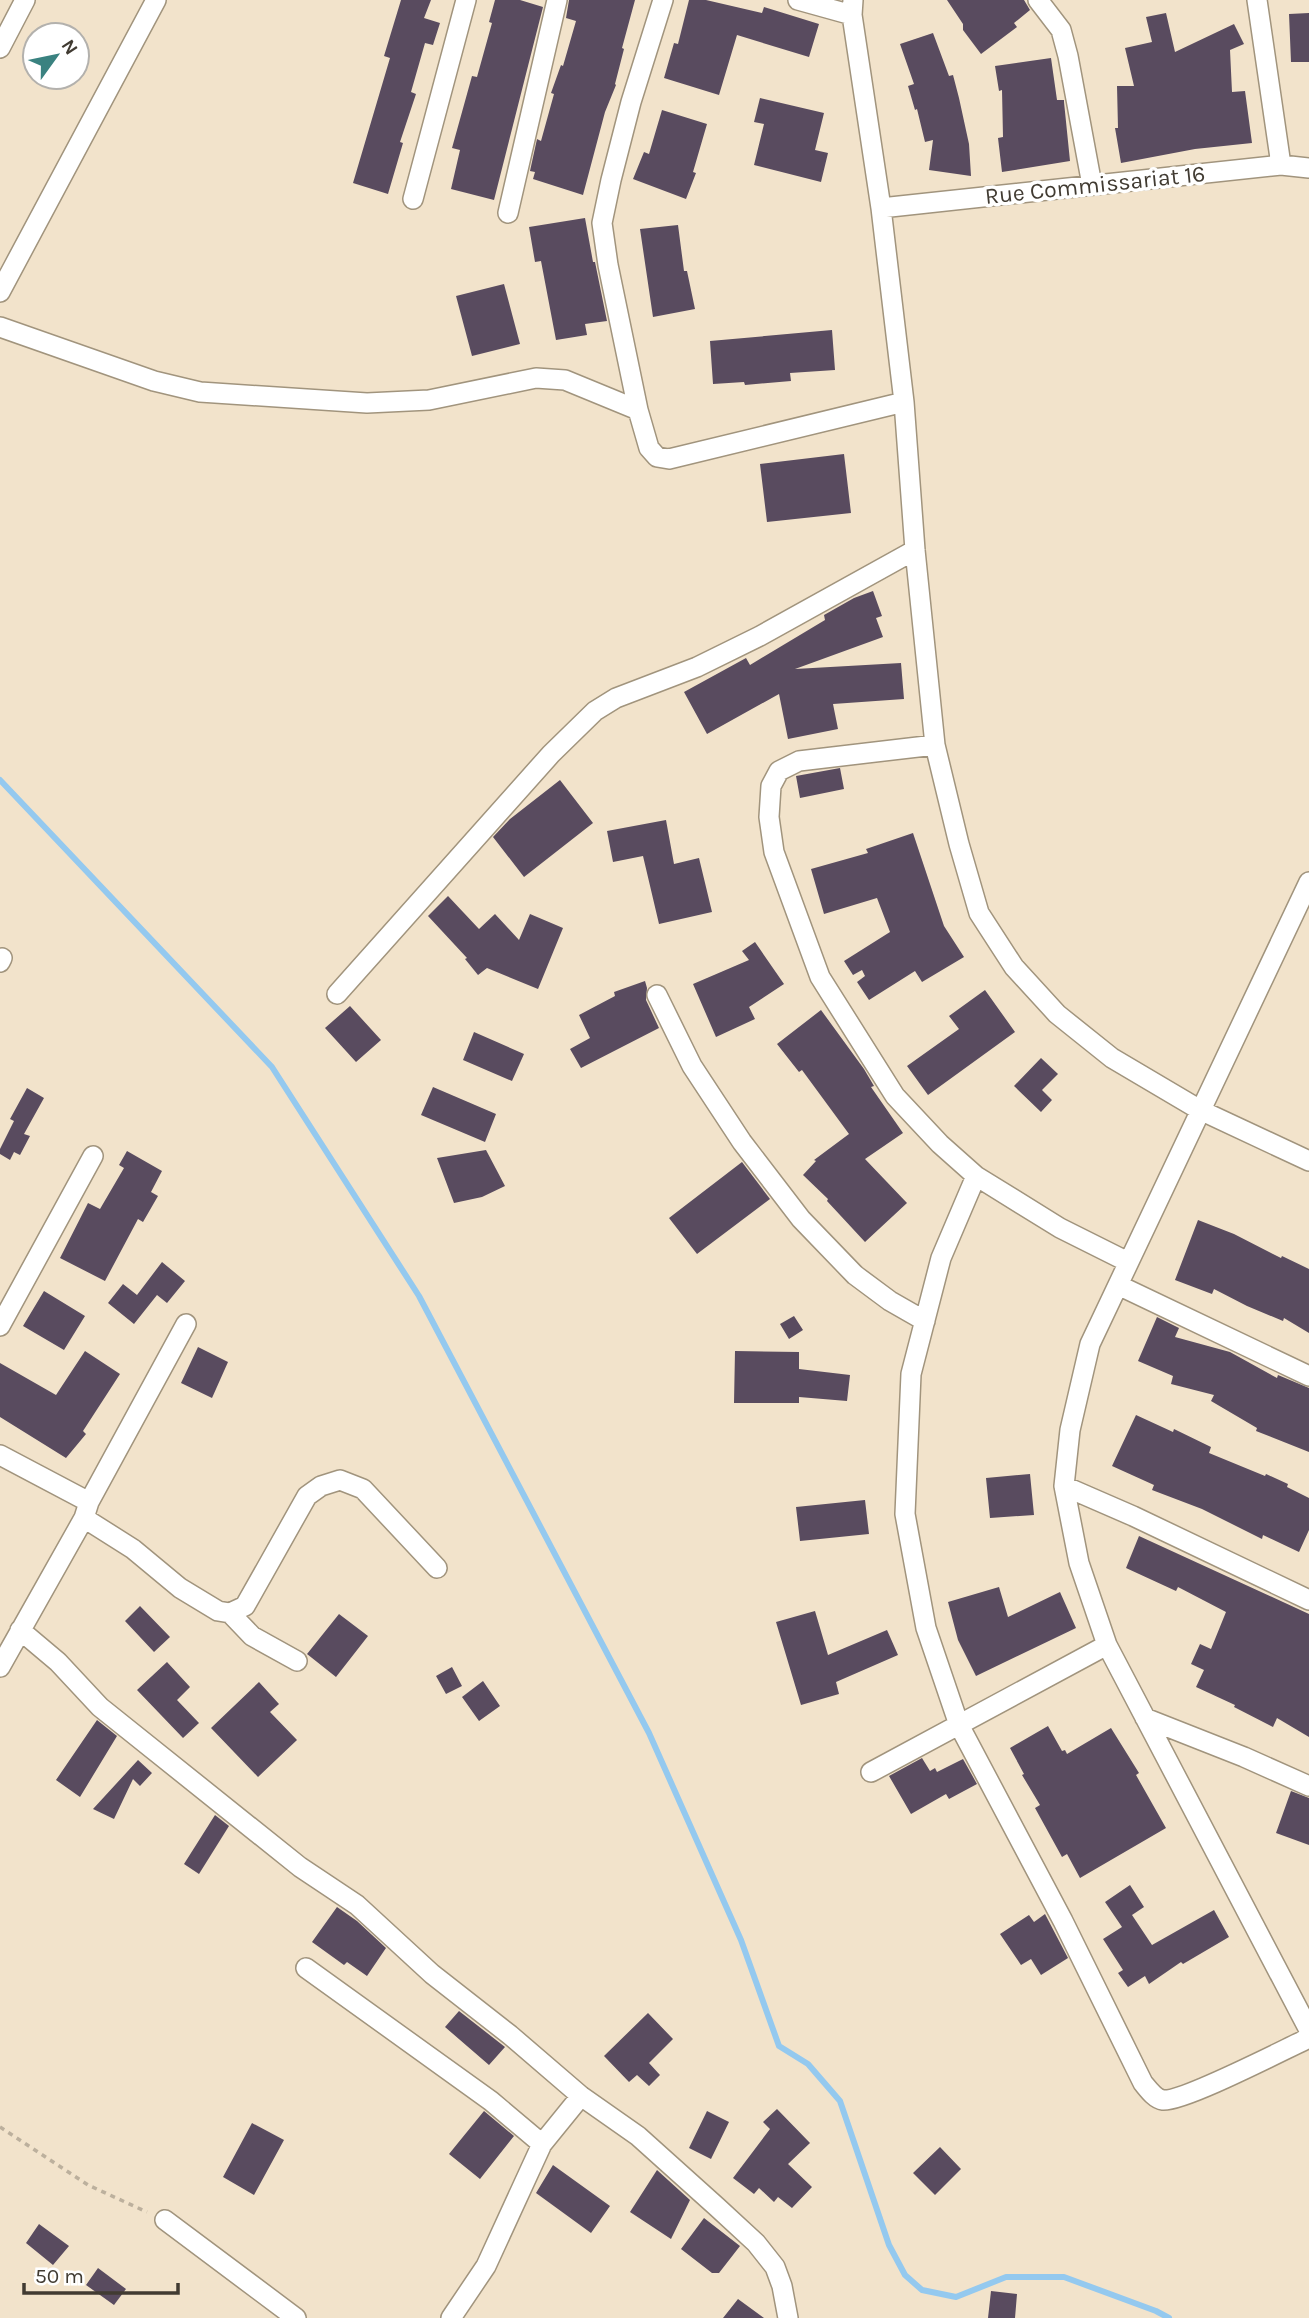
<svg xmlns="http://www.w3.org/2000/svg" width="1309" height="2318" font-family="Karla,sans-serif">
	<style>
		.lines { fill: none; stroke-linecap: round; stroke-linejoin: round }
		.stream { stroke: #94c9ef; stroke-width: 6 }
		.building { fill: #594b5f }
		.minor-casing { stroke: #a1947d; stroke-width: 22 }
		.path { stroke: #bcb09d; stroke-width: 3.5; stroke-dasharray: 5 5; stroke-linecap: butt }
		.minor { stroke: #fff; stroke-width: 19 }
		.labels { text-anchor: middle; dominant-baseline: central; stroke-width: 7; stroke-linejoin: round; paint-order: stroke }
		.street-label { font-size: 23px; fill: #413b32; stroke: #fff }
	</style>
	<rect width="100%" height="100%" fill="#f2e3cb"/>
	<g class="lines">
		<path class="stream" d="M0 780 272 1067 419 1296 649 1733 741 1940 779 2046 808 2064 840 2101 889 2245 905 2275 922 2290 956 2297 1006 2277H1064L1156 2311 1169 2318"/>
	</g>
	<path class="building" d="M401 0H431L424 18 440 23 433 45 425 43 411 92 416 94 400 142 403 143 388 194 353 183 390 58 384 56Z
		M495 0H520L543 7 494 200 451 189 460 150 452 148 472 76 477 77 492 23 489 22Z
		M569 0H635L622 48 624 49 615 84 616 85 605 112 583 195 533 179 535 172 530 171 537 139 541 141 554 94 551 93 561 65 563 66 576 21 566 18Z
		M689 0H706L762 13 764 7 819 24 809 57 737 35 719 95 664 78 674 43 678 44Z
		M947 0H1024L1030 10 1014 23 1017 27 981 54 963 30V24Z
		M1166 13 1175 52 1234 24 1244 44 1230 50 1232 92 1245 91 1252 143 1195 149 1121 163 1115 128H1118L1117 86H1134L1125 48 1152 42 1146 17Z
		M1309 13V62H1291L1289 14Z
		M933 33 949 76 953 75 959 98 969 144 971 176 929 170 933 140 925 142 917 109 915 110 908 86 914 84 900 44Z
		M1051 58 1057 100H1064V102L1070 161 1002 172 998 138 1003 137 1002 90 999 91 995 66Z
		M760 98 824 113 815 150 828 153 821 182 754 165 764 124 754 122Z
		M662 110 707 124 693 172 696 173 686 199 633 179 644 152 649 154Z
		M585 218 593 262H595L607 321 585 324 587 335 556 340 541 261 535 262 529 227Z
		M678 225 684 271H687L695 309 653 317 640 229Z
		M504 284 520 344 472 356 456 296Z
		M832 330 835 370 790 373 791 381 745 385 744 382 713 384 710 341Z
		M844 454 851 513 767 522 760 464Z
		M873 591 882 616 876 618 883 637 795 669 901 663 904 699 833 704 838 729 788 739 779 694 707 734 684 692 746 658 750 665 825 620 824 615 854 598Z
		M840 768 844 789 800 798 796 776Z
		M560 780 593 823 524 877 493 837 510 819Z
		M666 820 674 864 699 858 712 912 659 924 643 856 613 862 607 831Z
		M913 833 944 926 964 957 922 982 915 971 869 1000 857 982 865 976 862 970 853 975 844 961 890 932 877 898 824 914 811 869 868 853 866 849Z
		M448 896 479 929 495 914 519 940 530 914 563 928 538 989 487 968 478 975 465 959 467 958 428 916Z
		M755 942 784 984 749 1007 755 1019 716 1037 693 984 749 960 742 951Z
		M645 981 647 988 646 1000 659 1028 581 1068 570 1049 590 1038 579 1015 615 996 614 992Z
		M985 990 1015 1032 928 1095 907 1066 959 1029 949 1016Z
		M350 1006 381 1040 356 1062 325 1028Z
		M821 1010 864 1069 874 1086 871 1087 903 1133 865 1159 907 1203 865 1242 827 1201 828 1199 803 1175 816 1161 814 1160 849 1134 802 1070 799 1072 777 1044Z
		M474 1032 524 1054 512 1081 463 1060Z
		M1041 1058 1058 1074 1042 1090 1052 1100 1041 1112 1014 1086Z
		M433 1087 496 1114 485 1142 421 1115Z
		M27 1088 44 1098 24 1134 30 1136 20 1155 14 1152 10 1160 0 1154V1149L14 1121 10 1119Z
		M486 1150 505 1186 482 1197 454 1203 437 1158Z
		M127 1151 162 1171 151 1192 158 1196 143 1222 138 1219 105 1281 60 1258 88 1203 100 1209 124 1168 119 1165Z
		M742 1162 770 1199 697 1254 669 1218Z
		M1198 1220 1234 1234 1281 1258 1282 1256 1309 1269V1333L1284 1318 1283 1321 1247 1306 1214 1289 1212 1294 1175 1280Z
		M162 1262 185 1281 167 1303 157 1295 134 1324 108 1303 123 1284 137 1295Z
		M44 1291 85 1316 64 1350 23 1326Z
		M794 1316 803 1330 789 1339 780 1324Z
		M1157 1317 1179 1328 1175 1337 1230 1352 1277 1378 1278 1375 1309 1388V1452L1256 1431 1257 1428 1211 1401 1214 1395 1171 1384 1173 1376 1138 1361Z
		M198 1347 228 1362 212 1398 181 1383Z
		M85 1351 120 1374 83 1431 86 1434 66 1458 0 1417V1363L56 1395Z
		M735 1351 799 1352V1369L850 1375 847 1401 799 1397V1403H734Z
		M1136 1415 1173 1432 1174 1429 1211 1447 1209 1453 1265 1476 1266 1474 1288 1484 1287 1487 1309 1498V1530L1299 1552 1263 1535 1262 1539 1202 1509 1152 1490 1154 1485 1112 1466Z
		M1030 1474 1034 1515 990 1518 986 1478Z
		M865 1500 869 1534 800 1541 796 1507Z
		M1139 1536 1309 1614V1737L1277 1718 1273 1727 1234 1707 1235 1705 1196 1687 1204 1670 1191 1664 1200 1644 1211 1649 1226 1612 1178 1587 1176 1591 1126 1568Z
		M999 1587 1008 1617 1060 1592 1076 1628 976 1676 958 1640 948 1602Z
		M140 1606 170 1637 154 1652 125 1621Z
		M815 1611 828 1655 887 1630 898 1655 836 1682 839 1694 801 1705 776 1622Z
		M339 1614 368 1636 336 1677 307 1654Z
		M167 1662 190 1687 177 1700 199 1723 183 1738 137 1690Z
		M452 1667 462 1686 446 1694 436 1676Z
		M483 1681 500 1706 479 1721 462 1697Z
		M259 1682 279 1704 270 1712 297 1740 258 1777 211 1728Z
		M97 1720 117 1736 80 1797 56 1780Z
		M1048 1726 1062 1751 1065 1750 1067 1754 1111 1728 1139 1773 1136 1775 1166 1828 1080 1878 1067 1854 1062 1857 1035 1808 1040 1805 1022 1775 1024 1774 1010 1748Z
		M922 1758 930 1771 935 1768 937 1772 963 1759 977 1784 949 1799 946 1794 911 1814 889 1776Z
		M138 1760 152 1773 140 1786 133 1779 114 1819 93 1809Z
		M1291 1791 1309 1798V1845L1276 1833Z
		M215 1815 229 1826 199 1874 184 1864Z
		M1130 1885 1144 1907 1132 1915 1152 1945 1214 1910 1229 1937 1183 1964 1181 1962 1149 1984 1145 1976 1128 1987 1118 1973 1123 1970 1103 1939 1122 1927 1105 1902Z
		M337 1907 357 1921 386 1948 367 1976 347 1962 344 1965 312 1942Z
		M1045 1914 1068 1958 1041 1975 1031 1959 1021 1965 1000 1934 1029 1915 1034 1922Z
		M459 2011 505 2047 489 2065 445 2027Z
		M648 2013 673 2039 649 2063 660 2075 649 2086 637 2075 629 2082 604 2056Z
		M777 2109 810 2143 788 2164 812 2187 792 2208 778 2197 774 2202 759 2188 754 2194 733 2178 770 2129 763 2122Z
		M484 2111 514 2136 480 2179 449 2154Z
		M707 2111 729 2122 711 2159 689 2148Z
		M252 2123 284 2140 254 2195 223 2177Z
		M940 2147 961 2169 935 2195 913 2173Z
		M553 2165 610 2206 591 2233 536 2193Z
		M657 2170 690 2200 671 2239 630 2212Z
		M704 2218 740 2246 719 2273H712L681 2249Z
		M39 2224 69 2246 53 2265 26 2243Z
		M98 2268 126 2289 114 2305 86 2285Z
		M991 2291 1017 2294 1015 2318H988Z
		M738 2299 764 2318H723Z"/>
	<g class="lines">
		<g class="minor-casing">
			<path id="minor" d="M663 0 631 102 611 180 602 223 608 265 638 410 649 448 657 457 669 459 904 402
				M798 0 852 15
				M853 0 852 15 881 208 904 402 915 550 935 745 959 844 979 913 1014 967 1057 1014 1112 1058 1200 1110 1309 1161
				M1038 0 1061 30 1068 56 1092 185
				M1257 0 1281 165
				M0 48 25 0
				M413 199 466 0
				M881 208 1281 165 1309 168
				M508 213 557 0
				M0 292 156 0
				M0 327 154 381 200 392 367 403 429 400 536 378 565 380 638 410
				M935 745 799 761 779 771 771 786 769 817 774 852 820 977 895 1096 940 1144 976 1176 1060 1228 1128 1262
				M1309 882 1090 1344 1070 1430 1064 1486 1079 1563 1107 1645 1309 2030
				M0 962 2 958
				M337 994 551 754 595 711 616 698 697 667 760 636 915 550
				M657 995 692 1066 742 1142 801 1219 855 1275 890 1301 925 1321
				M976 1176 941 1258 911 1374 905 1514 926 1628 959 1725 1063 1921 1143 2083C1148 2089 1155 2099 1163 2100 1183 2102 1285 2049 1309 2038
				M1118 1285 1309 1376
				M0 1326 93 1156
				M0 1455 89 1502
				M1064 1486 1133 1516 1309 1600
				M84 1518 133 1549 180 1588 218 1611 230 1613 245 1606 307 1496 321 1486 340 1480 363 1489 437 1568
				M230 1613 252 1636 297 1661
				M20 1630 58 1662 100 1707 300 1867 357 1905 432 1974 510 2035 581 2096 638 2136 717 2207 756 2243 775 2267 782 2286 788 2318
				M0 1667 84 1518 89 1502 186 1324
				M1145 1718 1244 1757 1309 1786
				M871 1772 1107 1645
				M306 1968 491 2101 542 2144
				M165 2220 296 2318
				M451 2318 486 2266 542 2144 581 2096"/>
		</g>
		<path class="path" d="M0 2127 88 2185 147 2212"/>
		<use href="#minor" class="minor"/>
	</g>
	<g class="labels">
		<g class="street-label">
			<text transform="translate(1095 185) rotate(-6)">Rue Commissariat 16</text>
		</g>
	</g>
	<g transform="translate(56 56) rotate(57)"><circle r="33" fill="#ffffff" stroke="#b3b1ad" stroke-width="2"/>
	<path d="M0-5L12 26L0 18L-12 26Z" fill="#3a8280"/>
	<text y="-10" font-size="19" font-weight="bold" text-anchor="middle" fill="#413b32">N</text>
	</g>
	<path d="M24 2283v10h154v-10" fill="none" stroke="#413b32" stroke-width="3.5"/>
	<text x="35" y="2283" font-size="21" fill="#413b32" stroke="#ffffff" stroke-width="5" paint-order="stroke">50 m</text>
</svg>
